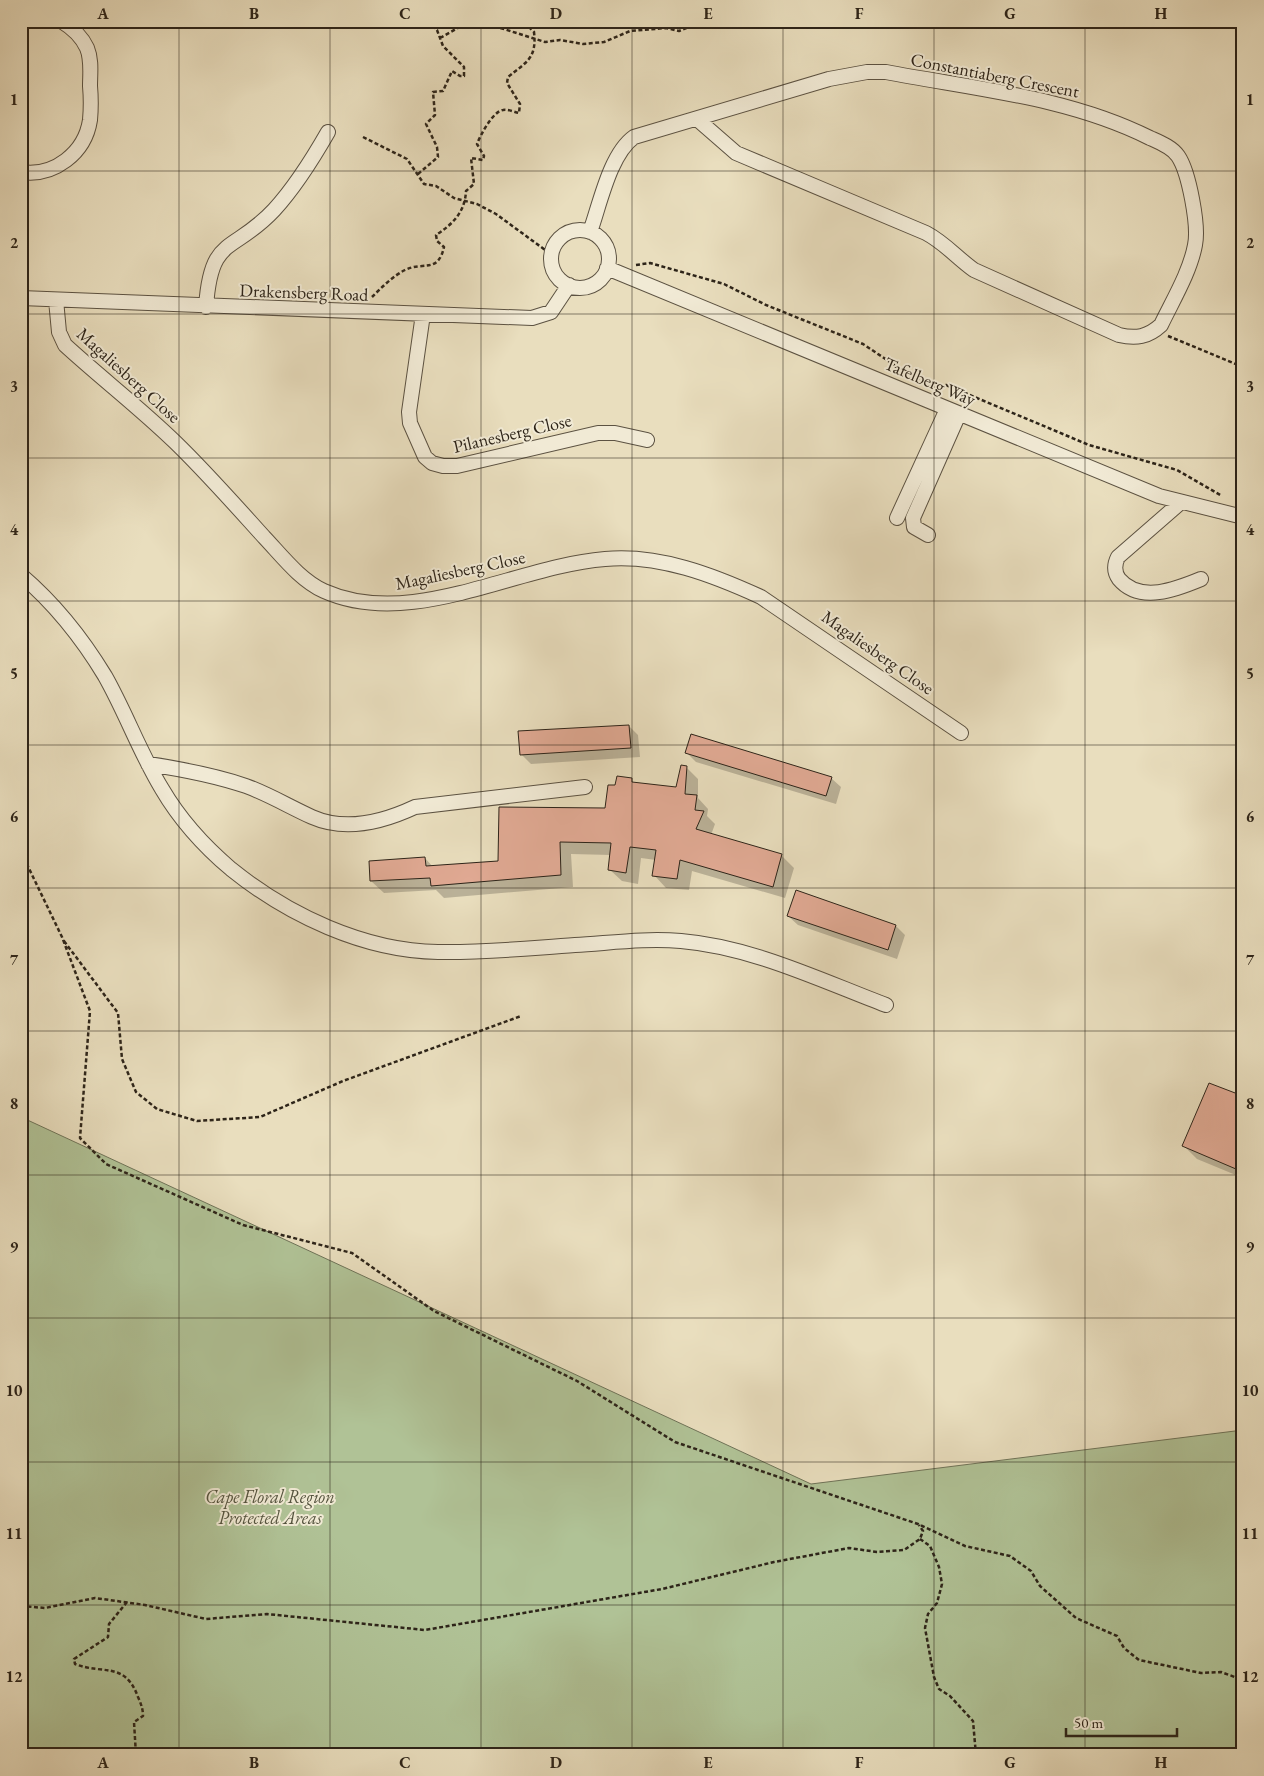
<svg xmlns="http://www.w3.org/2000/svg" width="1264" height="1776" font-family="'EB Garamond',serif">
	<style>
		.green { fill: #b0c296; stroke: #6e7358 }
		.shadow { fill: #0003 }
		.building { fill: #e0a993; stroke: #2d2419 }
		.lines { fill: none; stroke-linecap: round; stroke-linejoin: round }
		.minor-casing { stroke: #5c5242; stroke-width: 16 }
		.path { stroke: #2d2419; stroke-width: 2.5; stroke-dasharray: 4 2.5; stroke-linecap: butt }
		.minor { stroke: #f1ead5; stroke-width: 14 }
		.grid { fill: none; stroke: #2d2419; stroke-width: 1; stroke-opacity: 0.55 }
		.labels { text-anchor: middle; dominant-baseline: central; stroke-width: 4; stroke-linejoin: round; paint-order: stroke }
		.street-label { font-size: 18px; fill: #2d2419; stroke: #f1ead5 }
		.park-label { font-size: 18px; font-style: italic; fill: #54533e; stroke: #f1ead5 }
		.neatline { fill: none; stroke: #2d2419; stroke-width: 2 }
		.grid-label { font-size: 16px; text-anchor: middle; font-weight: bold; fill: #2d2419 }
	</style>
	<rect width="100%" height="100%" fill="#e9debe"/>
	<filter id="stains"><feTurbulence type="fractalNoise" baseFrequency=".004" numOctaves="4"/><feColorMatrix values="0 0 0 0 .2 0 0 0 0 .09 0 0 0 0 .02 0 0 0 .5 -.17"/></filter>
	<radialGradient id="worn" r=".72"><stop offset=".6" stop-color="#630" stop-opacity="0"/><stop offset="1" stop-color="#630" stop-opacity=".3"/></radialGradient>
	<path class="green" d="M21 1117 811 1484 1243 1430V1755H21Z"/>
	<path class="shadow" d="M629 726 638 735 640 757 531 764 521 754Z
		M687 753 831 778 841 787 836 804 696 762Z
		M686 767 698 779V798L708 809 707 816 715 824 711 835 781 855 794 868 785 898 692 871 689 890 666 888 654 875 656 860 641 858 638 884 622 881 609 869 611 855 571 854 573 887 444 898 436 890 384 893 371 881 425 858 433 867 499 862 607 809 616 787 631 780 635 784 677 788Z
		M788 916 896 926 905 935 897 959 798 925Z
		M1243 1097V1178L1197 1159 1184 1146Z"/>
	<path class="building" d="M629 725 631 748 520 755 518 731Z
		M691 734 832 777 826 796 685 753Z
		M681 765 687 766 685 794 697 795 695 810 704 811 696 829 782 854 773 887 680 860 677 879 652 876 656 850 630 847 626 873 608 870 611 843 560 842 561 875 431 886 430 878 370 881 369 861 425 857 426 866 498 861 499 807 605 808 608 785H615L617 776 632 778V782L676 787Z
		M796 890 896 925 888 950 787 916Z
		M1209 1083 1243 1096V1172L1182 1146Z"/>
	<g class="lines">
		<g class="minor-casing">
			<path id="minor" d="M21 172C54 177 85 153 90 120 91 109 91 97 90 86 90 74 92 60 87 48 82 37 71 27 61 21
				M551 259a29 29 0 1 1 58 0a29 29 0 1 1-58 0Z
				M590 232C600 204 610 154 634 137L829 79 867 72H886C975 89 1068 97 1150 138 1159 142 1172 147 1178 156 1189 172 1199 226 1195 245 1190 272 1173 300 1161 325 1148 337 1136 339 1119 335L974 270C957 258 945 243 926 233L736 153 697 119
				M607 268 1159 496 1243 517
				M21 298 532 318 551 312 569 285
				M56 300 59 332 65 345C101 378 140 408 175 442 206 472 235 505 264 537 282 556 300 580 324 591 411 630 516 566 605 559 659 554 713 575 761 597L961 733
				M206 307C211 234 233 254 274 210 296 186 312 160 328 132
				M423 314 409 412 410 423 425 457 432 463 443 466H457L598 433H615L647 440
				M1180 503 1118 557C1114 565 1114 572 1119 579 1140 604 1177 589 1201 579
				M897 518 947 409
				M928 535 914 527 913 518 959 414
				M21 575C55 604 82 638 105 676 126 713 140 753 162 789 179 818 205 847 231 869 288 915 364 951 438 952 484 953 530 948 575 945 610 943 645 938 681 941 752 947 820 980 886 1005
				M148 764C181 769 214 775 246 786 268 794 290 807 312 817 346 832 383 822 415 807L585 787"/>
		</g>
		<path class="path" d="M440 38 465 24 477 27 491 25 545 42 560 40 583 44 604 42 630 31 666 28 679 31 704 21
			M363 137 407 159 424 184 436 186 454 198 477 204 496 214 552 255
			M418 174 438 157 437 147 426 124 435 115 433 92 443 91 452 71 460 76H464V67L443 46 437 30 427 21
			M636 265 650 263 724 284 766 305 863 344 896 366 938 388 946 385 1089 445 1177 470 1222 496
			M372 297C381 288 393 276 405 270 423 261 438 274 444 247L437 241 436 235C453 224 465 212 466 191L474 184 471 158 483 160 484 156 477 144C480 136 493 111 503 110 508 109 514 112 519 113L520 104 507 83 508 77C526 62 537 59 534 32L529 27 530 21
			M1168 336 1243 367
			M21 852 62 937 90 1011 80 1138 106 1164 243 1225 352 1253 434 1311 577 1381 675 1442 918 1524 965 1546 1010 1556 1031 1571 1040 1586 1076 1618 1117 1636 1124 1648 1139 1660 1201 1673 1221 1672 1243 1680
			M64 941 118 1013 122 1059 136 1092 157 1109 197 1121 260 1117 343 1081 521 1016
			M920 1539 930 1546 939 1567 942 1584 937 1603 928 1614 925 1628 934 1677 939 1689 950 1696 973 1721 976 1755
			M127 1602 109 1624 108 1637 74 1659 75 1664C103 1675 125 1661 138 1697 141 1704 143 1709 143 1716L134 1722 136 1755
			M21 1606 45 1608 95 1598 145 1605 206 1619 267 1614 425 1630 662 1589 774 1562 849 1548 877 1552 904 1550 920 1539 923 1531 919 1525"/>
		<use href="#minor" class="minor"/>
	</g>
	<path class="grid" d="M179 21V1755M330 21V1755M481 21V1755M632 21V1755M783 21V1755M934 21V1755M1085 21V1755M21 171H1243M21 314H1243M21 458H1243M21 601H1243M21 745H1243M21 888H1243M21 1031H1243M21 1175H1243M21 1318H1243M21 1462H1243M21 1605H1243"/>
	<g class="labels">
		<g class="street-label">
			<text transform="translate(995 75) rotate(11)">Constantiaberg Crescent</text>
			<text transform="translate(304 292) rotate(2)">Drakensberg Road</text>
			<text transform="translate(129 375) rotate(42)">Magaliesberg Close</text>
			<text transform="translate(930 381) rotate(23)">Tafelberg Way</text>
			<text transform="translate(512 433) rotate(-13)">Pilanesberg Close</text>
			<text transform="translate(460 570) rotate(-12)">Magaliesberg Close</text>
			<text transform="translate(878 652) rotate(35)">Magaliesberg Close</text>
		</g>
		<g class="park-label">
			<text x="270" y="1496">Cape Floral Region<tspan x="270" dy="21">Protected Areas</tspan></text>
		</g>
	</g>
	<rect width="1264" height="1776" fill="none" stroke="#e9debe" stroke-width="55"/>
	<path d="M1066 1728v8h111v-8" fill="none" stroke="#2d2419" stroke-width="2.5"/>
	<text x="1074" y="1728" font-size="15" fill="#2d2419" stroke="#f1ead5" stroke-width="4" paint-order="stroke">50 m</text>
	<rect x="28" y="28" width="1208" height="1720" class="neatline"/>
	<g class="grid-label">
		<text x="103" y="19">A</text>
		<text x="254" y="19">B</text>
		<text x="405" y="19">C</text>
		<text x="556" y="19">D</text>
		<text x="708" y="19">E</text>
		<text x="859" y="19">F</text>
		<text x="1010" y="19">G</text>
		<text x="1161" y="19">H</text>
		<text x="14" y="105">1</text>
		<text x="1250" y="105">1</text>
		<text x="14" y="248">2</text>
		<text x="1250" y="248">2</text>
		<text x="14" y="392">3</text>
		<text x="1250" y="392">3</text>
		<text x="14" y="535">4</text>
		<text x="1250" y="535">4</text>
		<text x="14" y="679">5</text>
		<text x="1250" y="679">5</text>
		<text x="14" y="822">6</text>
		<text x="1250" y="822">6</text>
		<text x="14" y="965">7</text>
		<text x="1250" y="965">7</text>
		<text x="14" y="1109">8</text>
		<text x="1250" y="1109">8</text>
		<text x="14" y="1252">9</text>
		<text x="1250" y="1252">9</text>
		<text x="14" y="1396">10</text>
		<text x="1250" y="1396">10</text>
		<text x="14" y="1539">11</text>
		<text x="1250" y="1539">11</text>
		<text x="14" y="1682">12</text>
		<text x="1250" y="1682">12</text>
		<text x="103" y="1768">A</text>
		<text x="254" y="1768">B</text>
		<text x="405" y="1768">C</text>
		<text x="556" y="1768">D</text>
		<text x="708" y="1768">E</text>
		<text x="859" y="1768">F</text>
		<text x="1010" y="1768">G</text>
		<text x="1161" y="1768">H</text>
	</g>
	<rect width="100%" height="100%" filter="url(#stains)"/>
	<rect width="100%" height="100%" fill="url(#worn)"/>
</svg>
